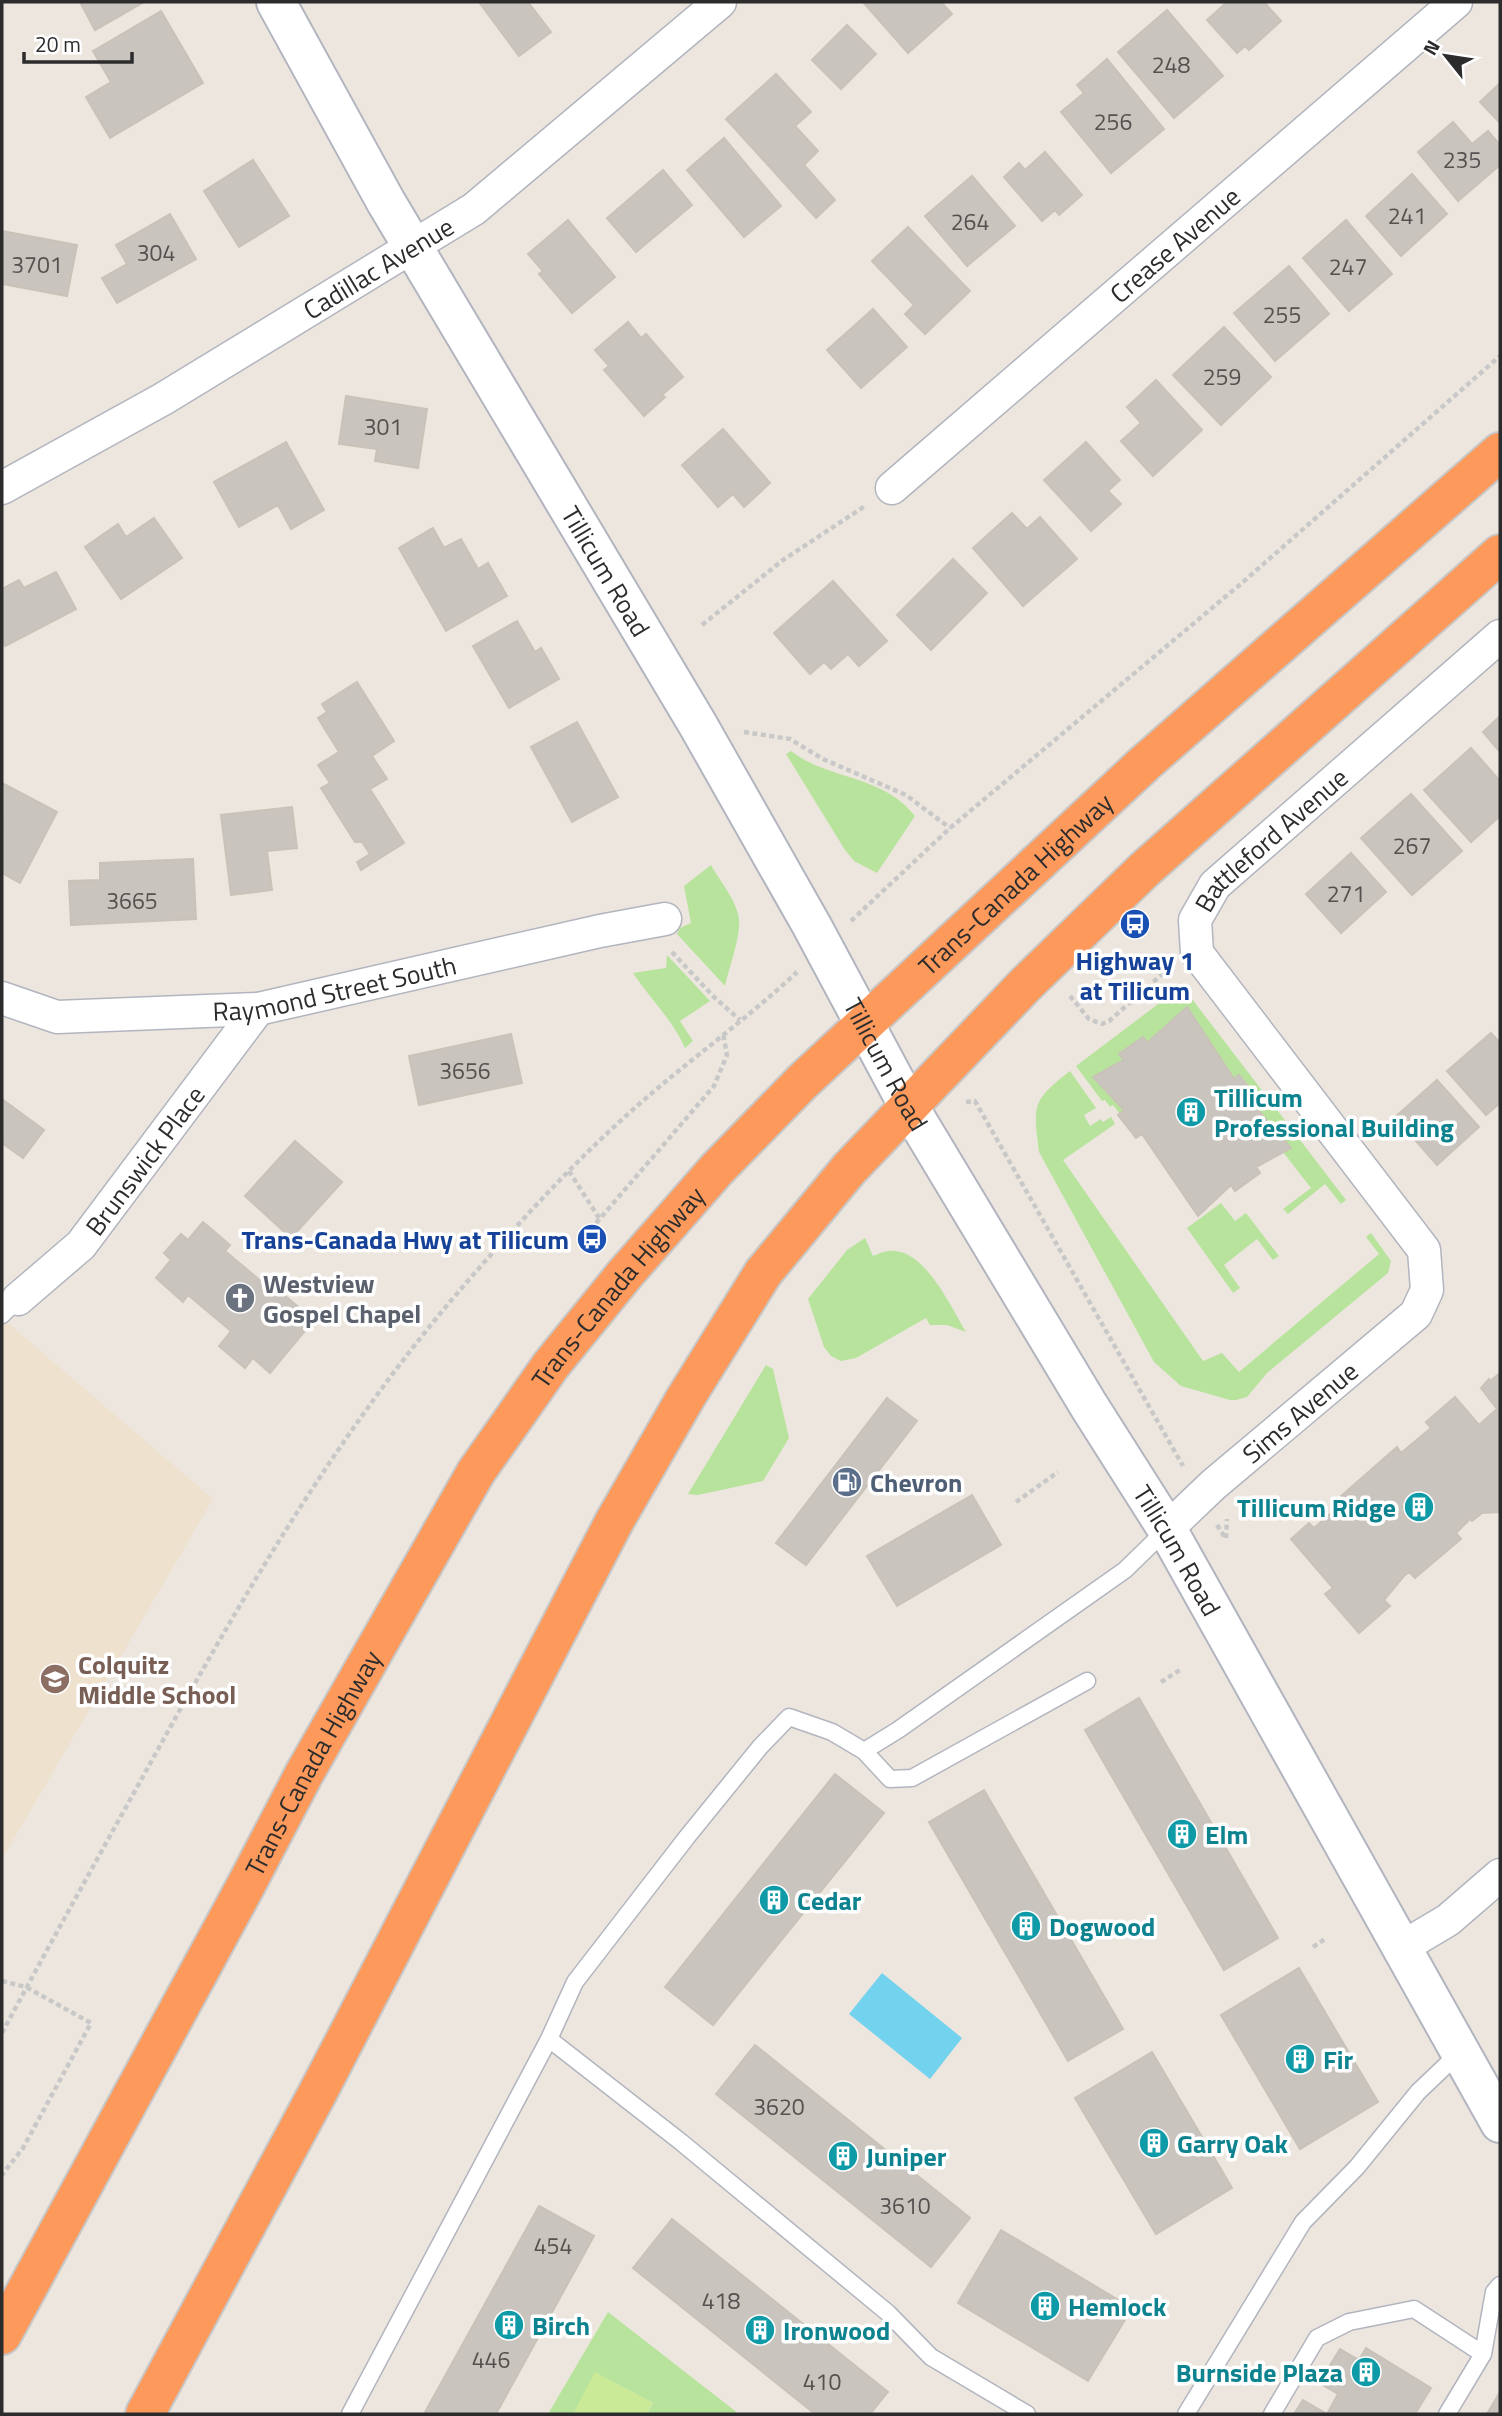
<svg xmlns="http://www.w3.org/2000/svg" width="1502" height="2416" font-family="'Titillium Web',sans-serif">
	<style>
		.education { fill: #eee2ce }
		.green { fill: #b7e39c }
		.pitch { fill: #caea98 }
		.water { fill: #73d2ed }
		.building { fill: #c9c4bd; stroke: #c9c2b8; stroke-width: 2 }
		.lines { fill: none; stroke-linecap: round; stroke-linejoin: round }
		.lane-casing { stroke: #b2b5bf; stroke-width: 19 }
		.street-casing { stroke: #b2b5bf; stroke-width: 35 }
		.secondary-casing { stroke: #b2b5bf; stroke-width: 42 }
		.highway-casing { stroke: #c8c8c8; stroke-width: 42 }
		.path { stroke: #c8c8c8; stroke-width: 4.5; stroke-dasharray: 5 3.5; stroke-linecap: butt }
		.lane { stroke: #fff; stroke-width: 16 }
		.street { stroke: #fff; stroke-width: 32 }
		.secondary { stroke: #fff; stroke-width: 38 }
		.highway { stroke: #fc995b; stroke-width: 38 }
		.labels { text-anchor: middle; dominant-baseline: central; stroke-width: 7; stroke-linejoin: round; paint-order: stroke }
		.number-label { font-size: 23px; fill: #535250 }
		.street-label { font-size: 26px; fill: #2c2c2c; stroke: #fff }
		.transit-label { font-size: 26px; font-weight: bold; fill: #164399; stroke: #fff }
		.culture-label { font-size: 26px; font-weight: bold; fill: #0d838f; stroke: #fff; text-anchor: start }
		.worship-label { font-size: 26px; font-weight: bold; fill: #5b616d; stroke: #fff; text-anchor: start }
		.service-label { font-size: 26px; font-weight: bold; fill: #4e5e75; stroke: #fff; text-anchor: start }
		.education-label { font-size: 26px; font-weight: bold; fill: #785e54; stroke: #fff; text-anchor: start }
	</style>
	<rect width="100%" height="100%" fill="#ede6de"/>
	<path class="education" d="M2 1318 213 1499 2 1859Z"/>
	<path class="green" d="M791 751C830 781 882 774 915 816L877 873 854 861 845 850 786 754Z
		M711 865C719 880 734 897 738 914 743 932 729 967 725 986L677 934 680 928 691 923 684 886Z
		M667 955 710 1001 680 1021 693 1041 685 1048C673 1020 650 999 633 973L666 968Z
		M1182 986 1346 1200 1341 1204 1325 1184 1288 1214 1283 1209 1311 1188 1283 1152 1251 1102 1257 1097 1240 1075 1234 1079 1147 1043 1142 1037 1119 1054 1124 1060 1093 1077 1124 1110 1120 1114 1113 1105 1110 1107 1105 1100 1102 1101 1076 1066Z
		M1070 1071 1096 1108 1084 1115 1090 1126 1101 1119 1103 1122 1111 1117 1115 1124 1063 1160 1203 1361 1222 1353 1239 1372 1379 1254 1366 1237 1371 1233 1391 1261 1388 1273 1267 1373 1247 1397 1236 1400H1230L1181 1386 1154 1362 1039 1152C1033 1104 1032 1101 1070 1071Z
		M1221 1203 1235 1221 1246 1213 1279 1256 1273 1260 1257 1239 1224 1265 1240 1288 1233 1293 1187 1228Z
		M865 1238 873 1256C878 1254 884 1251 889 1251 924 1247 951 1307 966 1332L947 1325H930L926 1318 856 1358 841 1361 831 1356 824 1347 808 1299 847 1250Z
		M766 1365 773 1369 789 1438 763 1481 698 1495 688 1494Z
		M608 2312 739 2414H647L653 2403 596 2373 573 2414H548Z"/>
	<path class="pitch" d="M595 2372 653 2403 647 2414H573Z"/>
	<path class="water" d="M882 1973 962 2038 930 2079 849 2014Z"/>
	<path class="building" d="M80 2H144L95 30Z
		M479 2H528L551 32 519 56Z
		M863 2H941L952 14 908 53Z
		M1227 2H1264L1281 21 1249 50 1245 46 1237 53 1207 20Z
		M1167 10 1223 76 1174 118 1118 52Z
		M161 11 203 83 110 138 86 97 111 82 93 51Z
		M847 25 876 54 841 89 812 60Z
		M1107 59 1164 129 1111 173 1061 112 1084 93 1077 85Z
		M776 74 811 112 795 126 818 151 804 165 835 200 816 218 726 119Z
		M1500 83V123L1480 102Z
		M1453 122 1472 144 1488 131 1500 145V165L1458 201 1418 152Z
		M724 138 781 206 744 237 687 170Z
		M1045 152 1082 195 1059 215 1055 210 1042 221 1004 177 1019 163 1025 170Z
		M253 160 289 216 239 247 204 191Z
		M663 170 692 205 636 252 607 218Z
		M1412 174 1447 214 1401 256 1366 216Z
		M972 176 1015 226 967 266 925 216Z
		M170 214 196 259 117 303 102 278 127 264 116 245Z
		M568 220 615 277 572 313 539 274 543 271 528 254Z
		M1346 220 1392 274 1349 311 1303 258Z
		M908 227 970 291 925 334 905 314 914 305 872 261Z
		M2 231 77 245 67 296 2 284Z
		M1289 266 1329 314 1275 361 1234 313Z
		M873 309 907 347 861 388 827 350Z
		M628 322 641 338 646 334 683 377 662 395 665 397 644 416 604 370 609 366 595 350Z
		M1224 327 1271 377 1221 425 1173 375Z
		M1156 380 1202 430 1153 476 1121 441 1141 423 1127 407Z
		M346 396 427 409 418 468 375 461 377 449 339 444Z
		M723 429 770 483 744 507 733 494 718 507 682 465Z
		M286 442 324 510 291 529 278 505 239 527 214 482Z
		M1086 442 1120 480 1108 491 1121 504 1091 531 1044 480Z
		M1012 513 1027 529 1040 517 1077 559 1023 606 973 548Z
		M154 518 182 558 121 599 85 547 118 524 126 537Z
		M433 528 444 548 461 539 478 569 488 563 507 596 446 631 399 548Z
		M953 559 987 593 931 650 897 615Z
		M56 572 76 609 5 646 2 639V589L19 580 24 588Z
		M833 581 887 641 859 666 848 654 831 669 824 662 810 674 774 633Z
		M517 621 535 652 541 648 559 679 509 708 473 646Z
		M357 682 394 741 372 756 387 779 370 789 404 843 361 870 357 862 370 854 362 842H355L321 788 330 783 318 765 339 752 318 718 327 712 322 704Z
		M1500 716V752L1483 732Z
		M577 722 618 797 572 822 531 747Z
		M1471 748 1500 781V816L1471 842 1424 790Z
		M2 783 57 812 20 883 2 873V826L4 821 2 819Z
		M1411 794 1462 851 1412 895 1361 838Z
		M292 807 297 848 267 851 272 890 231 895 221 815Z
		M1351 853 1386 892 1341 933 1306 894Z
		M193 859 196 919 71 925 69 881 100 880V863Z
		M1187 1007 1234 1079 1239 1075 1257 1098 1251 1102 1291 1148 1256 1167 1260 1173 1235 1191 1231 1185 1198 1216 1142 1134 1136 1138 1118 1115 1124 1110 1093 1077 1124 1060 1119 1054 1143 1037 1147 1043Z
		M1491 1033 1500 1043V1103L1486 1115 1447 1071Z
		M511 1034 522 1083 419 1105 409 1056Z
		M1437 1080 1479 1127 1437 1165 1395 1117Z
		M2 1099 44 1130 23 1158 2 1143Z
		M295 1141 342 1182 291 1238 245 1196Z
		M203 1222 230 1245 225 1251 268 1287 271 1284 314 1320 270 1373 253 1358 245 1368 219 1346 231 1331 188 1295 183 1302 156 1278 171 1260 164 1253 181 1234 188 1240Z
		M1500 1373V1512L1482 1513 1472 1521 1470 1519 1456 1533 1461 1539 1415 1578 1409 1572 1404 1576 1384 1600 1390 1606 1359 1633 1325 1594 1333 1588 1291 1539 1309 1523 1314 1528 1345 1501 1341 1496 1397 1447 1401 1453 1431 1428 1426 1422 1455 1397 1479 1425 1497 1409 1481 1388 1489 1379 1490 1381Z
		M887 1398 917 1421 806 1565 776 1543Z
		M972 1495 1001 1545 897 1606 867 1556Z
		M1139 1698 1278 1938 1224 1970 1085 1730Z
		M835 1774 884 1813 713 2025 665 1987Z
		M984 1790 1123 2029 1068 2061 929 1822Z
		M1299 1968 1378 2102 1300 2149 1221 2015Z
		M755 2045 970 2218 931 2267 716 2094Z
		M1152 2052 1232 2188 1156 2234 1075 2098Z
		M539 2206 594 2236 496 2414H424Z
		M672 2219 888 2392 870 2414H815L633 2268Z
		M1001 2230 1132 2308 1088 2381 958 2303Z
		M1366 2348 1431 2388 1415 2414H1294L1303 2400 1327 2414 1338 2394 1319 2383 1340 2349 1359 2360Z
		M1500 2392V2414H1487Z"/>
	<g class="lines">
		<g class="lane-casing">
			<path id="lane" d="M2 1315 18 1299
				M864 1751 890 1779 912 1778 1087 1681
				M549 2039 681 2142 888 2313 931 2357 1027 2414
				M350 2414 549 2039 575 1982 687 1837 760 1747 789 1717 832 1732 864 1751 898 1730 1125 1570 1166 1530
				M1186 2414 1303 2222 1357 2167 1418 2092 1459 2053
				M1272 2414 1317 2338 1349 2322 1414 2309 1483 2354
				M1447 2414 1483 2354 1494 2292 1500 2285"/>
		</g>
		<g class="street-casing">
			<g id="street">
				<path id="s1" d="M2 488 163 399 474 209 720 2"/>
				<path id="s2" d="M892 488 1456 2"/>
				<path id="s3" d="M2 998 57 1017 258 1009 600 931 665 919"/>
				<path id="s4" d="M18 1299 81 1245 258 1009"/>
				<path id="s5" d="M1167 1529 1213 1485 1416 1314 1427 1290 1424 1250 1197 953 1195 920 1215 885 1500 636"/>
				<path d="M1401 1948 1448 1920 1500 1875"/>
			</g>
		</g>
		<g class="secondary-casing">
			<g id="secondary">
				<path id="s6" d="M276 2 386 202 698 725 812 926 909 1107 1089 1406 1167 1529 1500 2123"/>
			</g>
		</g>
		<g class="highway-casing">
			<g id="highway">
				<path id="s7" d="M2 2335 245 1887 304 1774 476 1472 551 1365 625 1274 717 1169 802 1082 1145 763 1500 452"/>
				<path d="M145 2414 317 2094 614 1522 686 1397 763 1273 849 1169 1025 985 1145 869 1500 554"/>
			</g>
		</g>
		<path class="path" d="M702 625 783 560 865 506
			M744 732 790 739 823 759 906 795 950 828
			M851 921 950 828 1243 582 1500 356
			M672 952 714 997 740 1020
			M1070 996 1089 1019 1102 1024 1109 1021 1168 969
			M966 1102 975 1101 1183 1466
			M569 1171 599 1218
			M585 1236 714 1086 727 1055 723 1033
			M1016 1502 1058 1472
			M1217 1525 1226 1539
			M1226 1538 1227 1519
			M1161 1682 1180 1670
			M1313 1947 1325 1939
			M2 1981 26 1987 91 2023 23 2148 2 2175
			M2 2033C51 1942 101 1852 151 1762 246 1590 343 1423 473 1275 525 1216 578 1158 637 1106 689 1060 746 1020 797 972"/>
		<use href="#lane" class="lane"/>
		<use href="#street" class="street"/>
		<use href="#secondary" class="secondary"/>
		<use href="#highway" class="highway"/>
	</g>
	<defs>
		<g id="bus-disc" transform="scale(1.575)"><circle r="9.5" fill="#1a4fb4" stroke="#fff"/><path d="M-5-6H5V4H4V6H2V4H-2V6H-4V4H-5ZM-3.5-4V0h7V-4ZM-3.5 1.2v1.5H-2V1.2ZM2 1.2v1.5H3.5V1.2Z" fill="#fff"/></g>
		<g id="building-disc" transform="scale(1.575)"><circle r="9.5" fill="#0f9aa8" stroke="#fff"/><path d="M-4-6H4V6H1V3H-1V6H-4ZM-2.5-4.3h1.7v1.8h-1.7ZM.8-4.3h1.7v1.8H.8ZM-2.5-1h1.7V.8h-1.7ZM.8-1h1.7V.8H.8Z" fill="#fff"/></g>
		<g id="church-disc" transform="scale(1.575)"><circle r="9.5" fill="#6b7280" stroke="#fff"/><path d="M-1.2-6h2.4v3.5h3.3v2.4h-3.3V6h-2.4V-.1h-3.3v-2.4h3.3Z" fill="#fff"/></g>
		<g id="fuel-disc" transform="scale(1.575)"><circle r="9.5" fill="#5c6f8a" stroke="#fff"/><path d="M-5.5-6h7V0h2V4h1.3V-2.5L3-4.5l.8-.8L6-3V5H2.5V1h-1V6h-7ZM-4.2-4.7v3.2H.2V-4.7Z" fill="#fff"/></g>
		<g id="school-disc" transform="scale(1.575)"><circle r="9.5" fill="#8d6e63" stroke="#fff"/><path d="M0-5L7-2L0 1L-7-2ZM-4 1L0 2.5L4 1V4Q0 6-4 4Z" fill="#fff"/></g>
	</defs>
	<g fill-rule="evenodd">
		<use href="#bus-disc" x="1135" y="924"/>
		<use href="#building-disc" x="1191" y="1112"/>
		<use href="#bus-disc" x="592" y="1239"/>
		<use href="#church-disc" x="240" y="1298"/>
		<use href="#fuel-disc" x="847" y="1482"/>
		<use href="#building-disc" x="1419" y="1507"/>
		<use href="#school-disc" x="55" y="1679"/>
		<use href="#building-disc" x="1182" y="1834"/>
		<use href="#building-disc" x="774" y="1900"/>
		<use href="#building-disc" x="1026" y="1926"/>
		<use href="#building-disc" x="1300" y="2059"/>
		<use href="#building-disc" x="1154" y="2143"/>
		<use href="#building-disc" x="843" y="2156"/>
		<use href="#building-disc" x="1045" y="2306"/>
		<use href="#building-disc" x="509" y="2325"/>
		<use href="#building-disc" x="760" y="2330"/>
		<use href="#building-disc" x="1366" y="2372"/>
	</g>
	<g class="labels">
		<g class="number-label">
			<text x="1171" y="64">248</text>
			<text x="1113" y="121">256</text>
			<text x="1462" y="159">235</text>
			<text x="1407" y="215">241</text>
			<text x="970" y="221">264</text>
			<text x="156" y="252">304</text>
			<text x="37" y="264">3701</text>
			<text x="1348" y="266">247</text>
			<text x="1282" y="314">255</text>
			<text x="1222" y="376">259</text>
			<text x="383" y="426">301</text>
			<text x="1412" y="845">267</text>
			<text x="1346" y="893">271</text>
			<text x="132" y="900">3665</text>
			<text x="465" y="1070">3656</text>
			<text x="779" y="2106">3620</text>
			<text x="905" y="2205">3610</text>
			<text x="553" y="2245">454</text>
			<text x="721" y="2300">418</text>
			<text x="491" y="2359">446</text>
			<text x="822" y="2381">410</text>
		</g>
		<g class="street-label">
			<text stroke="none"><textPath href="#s2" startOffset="373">Crease Avenue</textPath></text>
			<text stroke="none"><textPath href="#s1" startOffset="436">Cadillac Avenue</textPath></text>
			<text stroke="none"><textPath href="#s6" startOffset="658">Tillicum Road</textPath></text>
			<text stroke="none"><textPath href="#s5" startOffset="914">Battleford Avenue</textPath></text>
			<text stroke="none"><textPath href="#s7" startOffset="1785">Trans-Canada Highway</textPath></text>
			<text stroke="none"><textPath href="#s3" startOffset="338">Raymond Street South</textPath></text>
			<text stroke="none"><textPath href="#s6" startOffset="1225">Tillicum Road</textPath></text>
			<text stroke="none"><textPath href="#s4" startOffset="189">Brunswick Place</textPath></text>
			<text stroke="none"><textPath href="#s7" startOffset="1218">Trans-Canada Highway</textPath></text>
			<text stroke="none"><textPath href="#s5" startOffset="177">Sims Avenue</textPath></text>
			<text stroke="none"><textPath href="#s6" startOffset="1792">Tillicum Road</textPath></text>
			<text stroke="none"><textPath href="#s7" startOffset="651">Trans-Canada Highway</textPath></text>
		</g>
		<g class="transit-label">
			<text x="1135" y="960">Highway 1<tspan x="1135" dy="30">at Tilicum</tspan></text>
			<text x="569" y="1239" text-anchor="end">Trans-Canada Hwy at Tilicum</text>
		</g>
		<g class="culture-label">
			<text x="1214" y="1097">Tillicum<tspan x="1214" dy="30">Professional Building</tspan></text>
			<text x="1396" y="1507" text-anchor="end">Tillicum Ridge</text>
			<text x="1205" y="1834">Elm</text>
			<text x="797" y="1900">Cedar</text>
			<text x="1049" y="1926">Dogwood</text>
			<text x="1323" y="2059">Fir</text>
			<text x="1177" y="2143">Garry Oak</text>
			<text x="866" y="2156">Juniper</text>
			<text x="1068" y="2306">Hemlock</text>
			<text x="532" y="2325">Birch</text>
			<text x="783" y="2330">Ironwood</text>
			<text x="1343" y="2372" text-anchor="end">Burnside Plaza</text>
		</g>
		<g class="worship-label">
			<text x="263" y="1283">Westview<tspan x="263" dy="30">Gospel Chapel</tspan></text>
		</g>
		<g class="service-label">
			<text x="870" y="1482">Chevron</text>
		</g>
		<g class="education-label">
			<text x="78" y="1664">Colquitz<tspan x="78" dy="30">Middle School</tspan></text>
		</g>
	</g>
	<rect width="1502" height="2416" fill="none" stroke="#2c2c2c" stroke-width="7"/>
	<g transform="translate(1446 56) rotate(300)" stroke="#ffffff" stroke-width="5" paint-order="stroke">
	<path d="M0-5L12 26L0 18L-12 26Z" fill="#2c2c2c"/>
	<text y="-10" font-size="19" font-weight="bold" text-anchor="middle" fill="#2c2c2c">N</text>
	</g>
	<path d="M24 52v10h108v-10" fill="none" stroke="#2c2c2c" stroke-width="3.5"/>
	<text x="35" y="52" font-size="21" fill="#2c2c2c" stroke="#ffffff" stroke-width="5" paint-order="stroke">20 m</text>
</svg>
